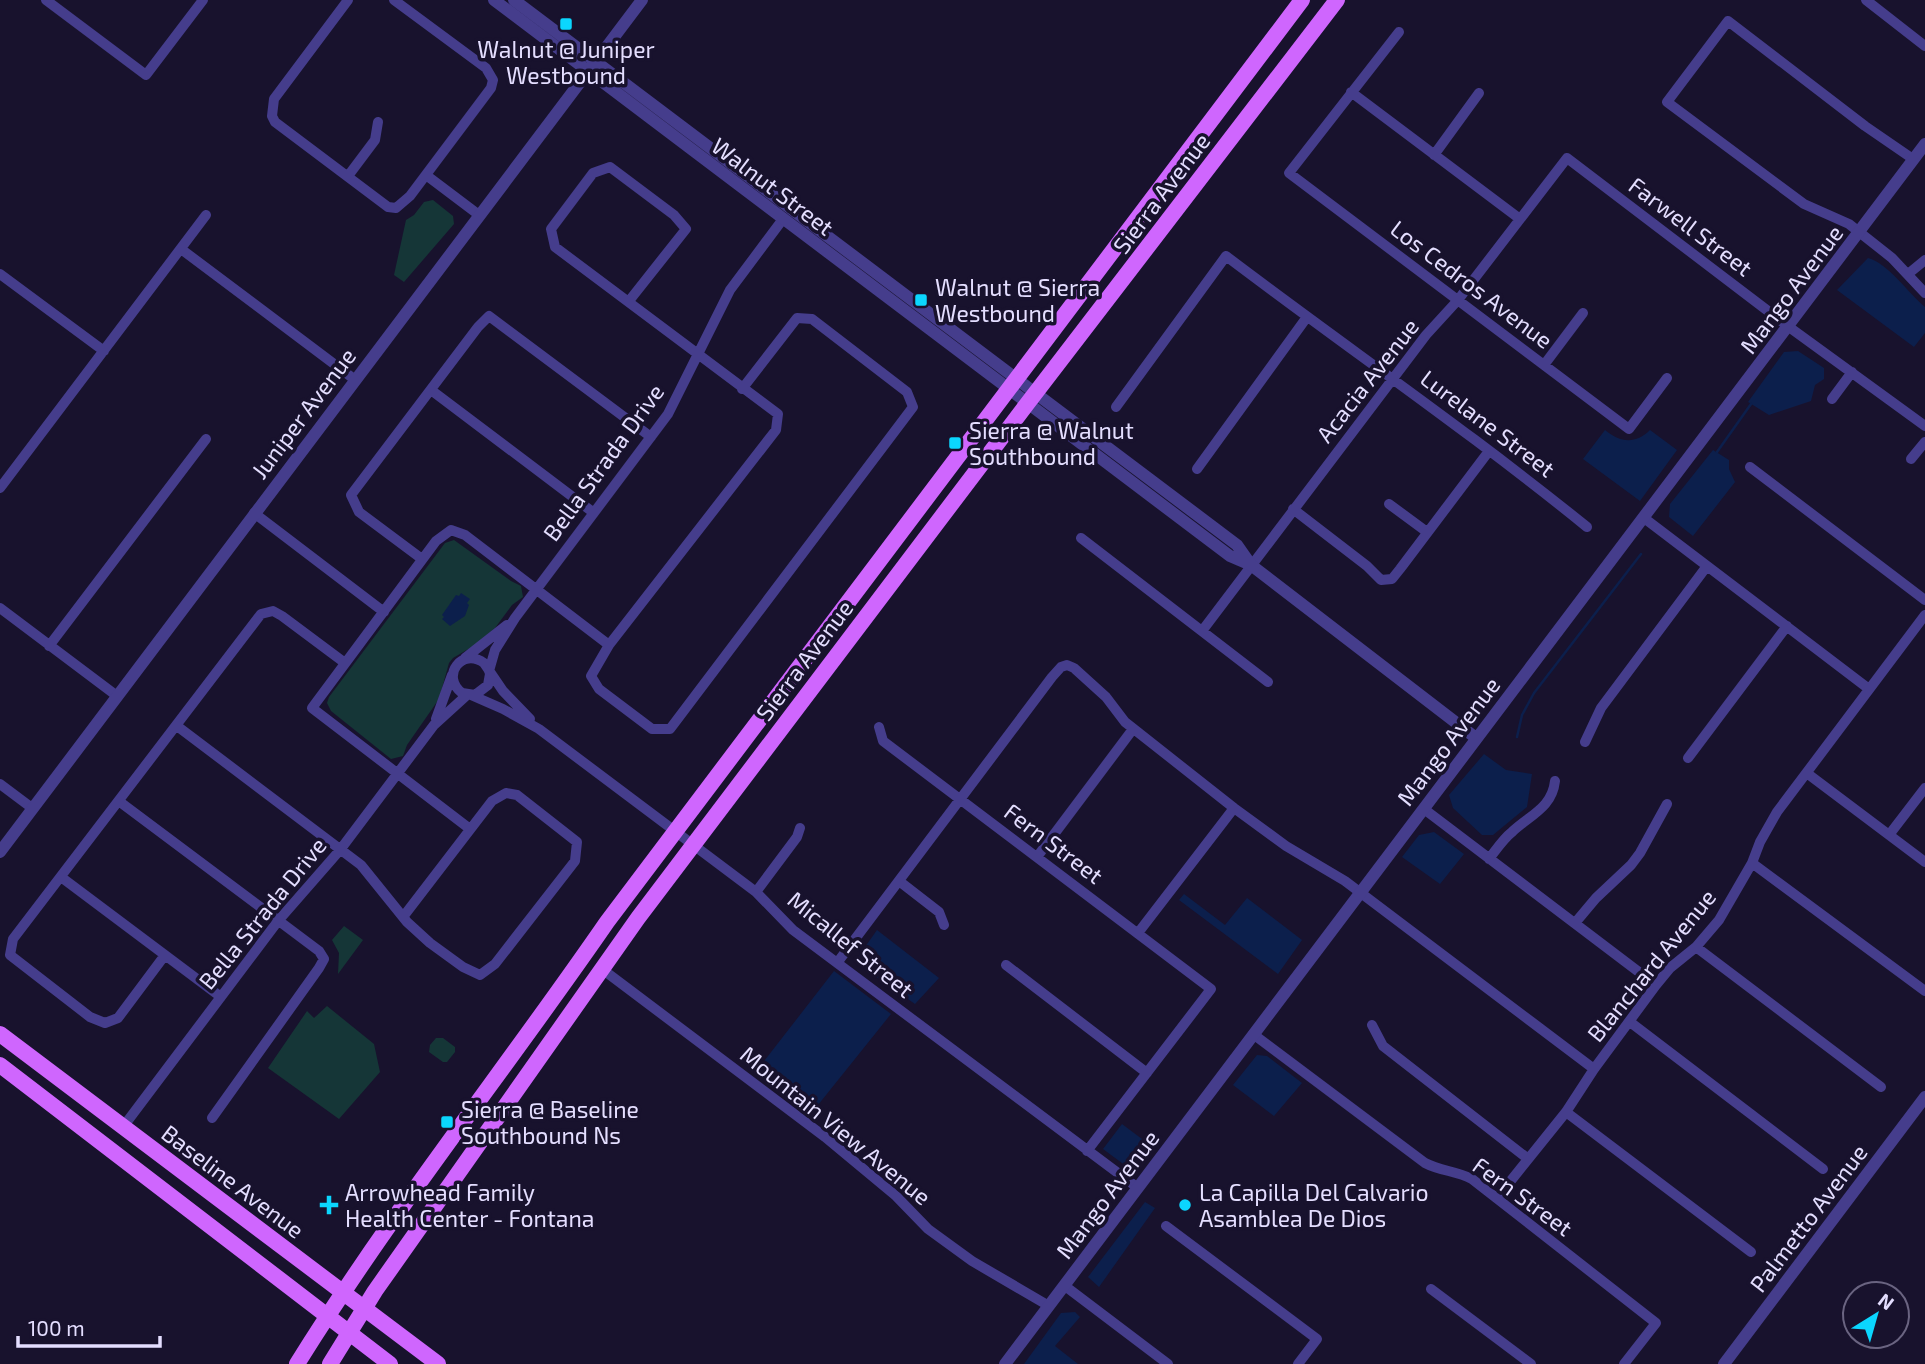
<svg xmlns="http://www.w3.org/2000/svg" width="1925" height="1364" font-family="'Exo 2',sans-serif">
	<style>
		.green { fill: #153637 }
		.water { fill: #0c1f4c }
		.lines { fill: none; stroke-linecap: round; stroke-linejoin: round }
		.stream { stroke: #0c1f4c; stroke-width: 2.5 }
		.minor { stroke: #453d8c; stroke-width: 10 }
		.tertiary { stroke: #453d8c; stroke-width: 12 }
		.primary { stroke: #cf66fe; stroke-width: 16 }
		.poi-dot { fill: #0bd6fe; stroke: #18122d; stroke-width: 2.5 }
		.labels { text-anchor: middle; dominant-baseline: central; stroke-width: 7; stroke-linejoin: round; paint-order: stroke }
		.poi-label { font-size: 23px; fill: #e4deff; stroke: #18122d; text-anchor: start }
		.street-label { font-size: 23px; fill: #e4deff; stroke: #18122d }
	</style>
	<rect width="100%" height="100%" fill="#18122d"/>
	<path class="green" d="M433 200 453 216 454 224 404 282 394 275 406 220 414 215 424 202Z
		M454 540 511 581 521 586 523 597 512 605 495 628 477 644 453 658 449 663 439 699 407 745 403 756 391 759 331 711 327 703 329 697 445 543Z
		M344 926 363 940 338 974 339 953 332 940Z
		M327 1006 374 1044 380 1072 339 1119 268 1068 307 1011 314 1018Z
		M436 1038H443L455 1047V1052L447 1062H443L429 1052 430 1045Z"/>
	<path class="water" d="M1868 258C1888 263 1909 294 1925 307V333L1914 347 1837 290Z
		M1798 351 1824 368V379L1815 385 1811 401 1769 415 1748 402 1784 352Z
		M1605 430C1620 443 1636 444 1650 430L1677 450 1640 501 1583 459Z
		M1713 450 1729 460V469L1735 482 1693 536 1669 517 1670 504Z
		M461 593 470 599 467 603 469 605 465 616 450 626 442 619 444 617 442 615 456 595 459 596Z
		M1484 754 1506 770 1532 774 1527 807 1493 835H1482L1453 808 1449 795Z
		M1434 832 1464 854 1440 884 1402 857 1419 835Z
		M1184 894 1225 925 1247 898 1302 940 1278 974 1179 900Z
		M877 930 939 978 915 1004 859 965 858 957Z
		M834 971 891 1014 814 1110 758 1069Z
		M1257 1055 1267 1056 1302 1083 1274 1116 1233 1085Z
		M1122 1124 1150 1145 1130 1169 1103 1149Z
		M1145 1202 1155 1208 1099 1287 1088 1277Z
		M1075 1312 1080 1317 1055 1346 1078 1364H1024L1061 1313Z"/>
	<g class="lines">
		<path class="stream" d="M1717 452 1751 404
			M1517 737 1522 715 1534 693 1641 554"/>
		<path class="minor" d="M46 0 146 75 203 0
			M348 0 274 99 272 116 275 122 388 207 396 208 410 196 491 88 493 80 486 68 394 0
			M1866 0 1925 46
			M1399 32 1289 173 1629 429 1667 378
			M1351 92 1520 219
			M1434 155 1479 93
			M1913 159 1865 126 1728 21 1667 102 1804 204 1849 224 1892 258 1925 293
			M426 175 479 215
			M348 176 375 140 378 122
			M181 249 354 379
			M0 274 104 351
			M1908 274 1925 260
			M629 301 686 229 674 215 610 167 593 173 551 229 555 247 778 414 776 430 609 645 591 676 599 689 652 729H670L913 407 907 392 812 319 797 318 742 389
			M1544 365 1583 313
			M431 390 594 513
			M1832 399 1852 372
			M1116 407 1226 256C1346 347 1470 432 1587 527
			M1911 459 1925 442
			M1750 467 1925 600
			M1197 469 1307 317
			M0 488 206 215
			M1389 504 1427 532
			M1293 509 1367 566 1381 580 1392 579 1400 569 1489 451
			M254 513 384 612
			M1644 518 1869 689
			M1081 538 1268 682
			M422 559 359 512 351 495 478 327 489 316 651 437
			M0 608 117 696
			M1202 631 1426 335 1458 300 1567 158 1789 327 1925 426
			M49 646 206 439
			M465 658 507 625
			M489 671 495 650 515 618 668 414 730 290 783 219
			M490 674 488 685 475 695 462 693C440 676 462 647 484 663L503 691 530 719
			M471 695 503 709 539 729 756 892 793 930 1138 1188
			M436 719 452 675
			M177 726 361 865 407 922 430 943 463 967 480 975 495 964 575 861 577 842 517 795 506 793 492 801 403 917
			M879 727 883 741 1211 989 1087 1151
			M1585 742 1601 708 1707 566
			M1688 758 1787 626
			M1808 774 1925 862
			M0 784 32 808
			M120 802 319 951 324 959 319 968 212 1118
			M1424 809 1656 985
			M470 829 312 708 436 541 451 530 465 535 609 645
			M1889 835 1925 788
			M1037 857 1133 729
			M1489 859C1496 850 1503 839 1512 832 1530 815 1552 808 1555 781
			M1752 863 1925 991
			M61 877 221 997
			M899 881 939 912 944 925
			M756 892 797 837 800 828
			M1575 923 1596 898 1631 865 1640 853 1667 804
			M1138 933 1234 808
			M1696 947 1881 1087
			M165 955 118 1018 105 1023 90 1017 10 955 13 939 261 614 273 611 282 616 345 663
			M837 963 1052 677 1061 667 1067 665 1074 668 1106 697 1125 722 1234 808 1286 846 1345 881 1594 1069
			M1006 965 1147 1073
			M602 969 825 1137 896 1196 928 1229 972 1261 1049 1306
			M1630 1022 1823 1169
			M1372 1025 1383 1046 1527 1158
			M1253 1034 1425 1163C1440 1171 1457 1171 1472 1179L1656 1323 1624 1364
			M1566 1112 1751 1252
			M123 1127 278 921 340 850 434 725 467 695
			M1497 1198 1566 1112 1594 1069 1656 985 1670 968 1696 947 1719 920 1752 863 1760 842 1777 812 1925 615
			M1166 1226 1317 1339 1298 1364
			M1065 1286 1168 1364
			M1431 1289 1531 1364"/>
		<path class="tertiary" d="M494 0 1230 556 1251 565 1476 738
			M514 0 1237 545 1251 565
			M0 852 642 0
			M1005 1364 1925 144
			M1724 1364 1925 1097"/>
		<path class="primary" d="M0 1034 438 1364
			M0 1065 390 1364
			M297 1364C392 1211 505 1070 607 922L1302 0
			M330 1364 375 1291 638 918 1027 404 1337 0"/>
	</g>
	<g class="poi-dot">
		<rect x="559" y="17" width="14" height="14" rx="3.5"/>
		<rect x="914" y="293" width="14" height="14" rx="3.5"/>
		<rect x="948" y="436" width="14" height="14" rx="3.5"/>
		<rect x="440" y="1115" width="14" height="14" rx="3.5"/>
		<path d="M325.5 1194.5h7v7h7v7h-7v7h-7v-7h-7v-7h7z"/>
		<circle cx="1185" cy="1205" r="7"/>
	</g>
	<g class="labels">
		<g class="poi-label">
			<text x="566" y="49" text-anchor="middle">Walnut @ Juniper<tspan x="566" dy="26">Westbound</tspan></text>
			<text x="935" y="287">Walnut @ Sierra<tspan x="935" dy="26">Westbound</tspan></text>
			<text x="969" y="430">Sierra @ Walnut<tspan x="969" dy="26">Southbound</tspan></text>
			<text x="461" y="1109">Sierra @ Baseline<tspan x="461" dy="26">Southbound Ns</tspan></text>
			<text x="345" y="1192">Arrowhead Family<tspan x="345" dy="26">Health Center - Fontana</tspan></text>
			<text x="1199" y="1192">La Capilla Del Calvario<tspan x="1199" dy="26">Asamblea De Dios</tspan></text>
		</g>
		<g class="street-label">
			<text transform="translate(773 186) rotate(37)">Walnut Street</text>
			<text transform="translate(1161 193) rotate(-53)">Sierra Avenue</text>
			<text transform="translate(1691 226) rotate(37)">Farwell Street</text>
			<text transform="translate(1472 284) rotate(37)">Los Cedros Avenue</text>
			<text transform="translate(1791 289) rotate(-53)">Mango Avenue</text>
			<text transform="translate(1367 380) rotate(-52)">Acacia Avenue</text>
			<text transform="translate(303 413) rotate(-53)">Juniper Avenue</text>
			<text transform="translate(1488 423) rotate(37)">Lurelane Street</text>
			<text transform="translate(603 462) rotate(-54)">Bella Strada Drive</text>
			<text transform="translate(804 660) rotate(-53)">Sierra Avenue</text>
			<text transform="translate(1448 741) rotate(-53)">Mango Avenue</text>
			<text transform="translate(1054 843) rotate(37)">Fern Street</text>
			<text transform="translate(262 913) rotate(-51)">Bella Strada Drive</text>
			<text transform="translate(851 944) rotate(39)">Micallef Street</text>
			<text transform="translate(1651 965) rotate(-51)">Blanchard Avenue</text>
			<text transform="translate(836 1125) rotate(39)">Mountain View Avenue</text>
			<text transform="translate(233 1181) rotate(37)">Baseline Avenue</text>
			<text transform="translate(1107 1194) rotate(-53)">Mango Avenue</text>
			<text transform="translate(1523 1196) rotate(36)">Fern Street</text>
			<text transform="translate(1808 1218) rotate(-53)">Palmetto Avenue</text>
		</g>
	</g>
	<g transform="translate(1876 1315) rotate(37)"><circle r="33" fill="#18122d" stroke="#6a6481" stroke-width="2"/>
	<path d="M0-5L12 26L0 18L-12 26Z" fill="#0bd6fe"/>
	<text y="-10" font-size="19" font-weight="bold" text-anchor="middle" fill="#e4deff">N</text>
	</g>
	<path d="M18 1336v10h142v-10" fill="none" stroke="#e4deff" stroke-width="3.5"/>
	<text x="28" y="1336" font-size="21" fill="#e4deff" stroke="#18122d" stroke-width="5" paint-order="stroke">100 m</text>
</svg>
